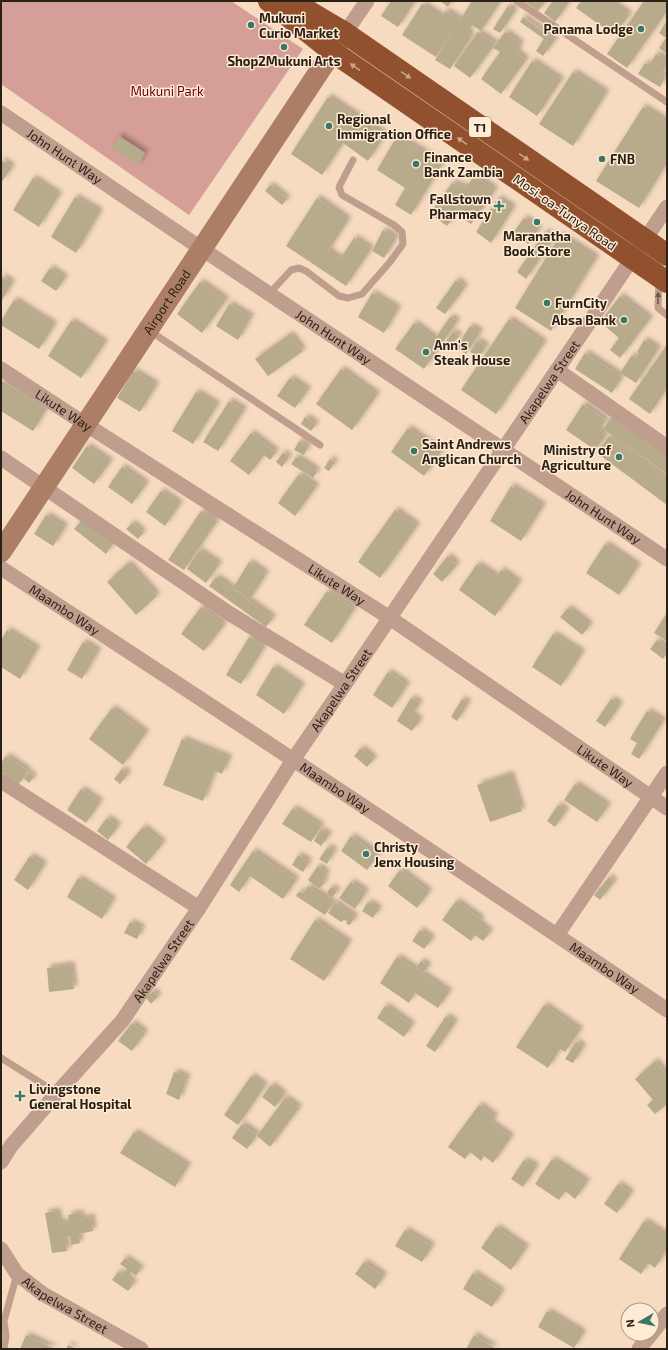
<svg xmlns="http://www.w3.org/2000/svg" width="668" height="1350" font-family="'Exo 2',sans-serif">
	<style>
		.green { fill: #d59e97 }
		.building { fill: #b8ab8b; filter: url(#shadow) }
		.lines { fill: none; stroke-linecap: round; stroke-linejoin: round }
		.lane { stroke: #bf9e8e; stroke-width: 7 }
		.street { stroke: #bf9e8e; stroke-width: 15 }
		.secondary { stroke: #ac7e66; stroke-width: 21 }
		.highway { stroke: #91512e; stroke-width: 22 }
		.oneway { fill: #cea589 }
		.oneway2 { fill: #6d594c }
		.poi-dot { fill: #397866; stroke: #ffead3; stroke-width: 1.5 }
		.labels { text-anchor: middle; dominant-baseline: central; stroke-width: 3; stroke-linejoin: round; paint-order: stroke }
		.shield { fill: #ffead3; stroke: #6a5d4f; stroke-width: 1 }
		.shield-label { font-size: 12px; font-weight: bold; fill: #2a2116 }
		.poi-label { font-size: 13px; font-weight: bold; fill: #2a2116; stroke: #ffead3; text-anchor: start }
		.park-label { font-size: 13px; fill: #650006; stroke: #ffead3 }
		.street-label { font-size: 13px; fill: #2a2116; stroke: #ffead3 }
	</style>
	<defs>
		<filter id="shadow"><feDropShadow dx="3.5" dy="-3.5" stdDeviation="2" flood-color="#0004"/></filter>
	</defs>
	<rect width="100%" height="100%" fill="#f6dbc0"/>
	<path class="green" d="M1 1H231L303 49 189 215 1 84Z"/>
	<path class="building" d="M391 1H415L398 27 381 16Z
		M440 1H452L448 7Z
		M472 1 500 2 481 31 472 25 468 32 471 37 450 69 435 60Z
		M526 1H546L538 11 526 2Z
		M553 1H570L555 22 544 13Z
		M581 1H610L629 15 614 35 576 8Z
		M644 1H667V11L627 68 607 54Z
		M422 4 441 17 446 11 460 20 436 57 402 35Z
		M508 6 515 11 500 33 493 29Z
		M523 17 555 40 543 56 536 51 544 39 520 22Z
		M667 21V54L659 48 666 38 659 33Z
		M478 32 495 44 470 78 454 66Z
		M505 32 520 43 517 53 526 60 501 94 481 79 500 52 493 48Z
		M656 54 667 60V64L661 75 665 77 660 87 638 74 645 63 649 65Z
		M532 61 561 80 537 116 509 97Z
		M573 72 606 93 573 146 539 124Z
		M328 97 385 135 368 161 343 143 322 175 291 154Z
		M643 107 667 122V163L639 208 596 181Z
		M119 136 145 153 138 165 111 148Z
		M397 136 442 164 411 215 395 205 405 188 377 170Z
		M1 160 12 167 1 183Z
		M474 176 495 190 471 224 456 214 447 226 430 214 452 183 466 188Z
		M33 178 59 195 39 227 13 210Z
		M270 185 287 199 282 205 265 191Z
		M75 197 100 212 76 253 51 237Z
		M317 198 348 220 328 251 340 259 354 238 371 249 346 286 286 246Z
		M498 198 513 208 491 243 476 232Z
		M524 218 539 229 528 244 513 233Z
		M383 230 396 238 384 258 372 251Z
		M545 232 554 238 526 279 517 272Z
		M560 235 596 258 551 331 515 308Z
		M50 268 65 278 56 291 41 281Z
		M1 276 12 283 1 302Z
		M456 280 465 287 445 314 436 308Z
		M200 282 226 300 202 333 177 314Z
		M372 293 398 309 384 333 358 317Z
		M620 296 650 319 620 358 610 350 619 338 600 322Z
		M14 300 54 325 39 349 1 325V321Z
		M229 304 251 317 238 340 216 326Z
		M450 317 457 321 443 342 436 337Z
		M509 319 544 343 496 414 461 390Z
		M71 321 105 343 81 378 48 356Z
		M414 323 442 344 424 369 395 349Z
		M470 326 480 332 466 354 456 348Z
		M453 332 459 336 452 345 446 341Z
		M290 334 303 351 268 376 255 359Z
		M644 340 658 349 636 383 620 373 632 355 636 358 639 353 637 352Z
		M477 341 486 346 479 357 470 352Z
		M666 346 667 388 650 414 629 399Z
		M585 353 622 377 612 393 575 369Z
		M341 369 377 395 352 430 316 404Z
		M133 371 156 385 140 412 117 398Z
		M290 378 308 390 295 408 277 396Z
		M1 380 47 408 33 431 1 411Z
		M196 392 217 405 193 444 172 431Z
		M229 401 244 410 218 451 203 442Z
		M583 404 606 420 599 430 606 435 595 450 566 430Z
		M613 415 667 453V474L603 429Z
		M305 417 316 424 311 431 301 424Z
		M408 428 441 452 424 476 391 452Z
		M251 433 276 452 270 460 264 455 249 475 230 461Z
		M609 436 667 479V505L597 453Z
		M299 441 308 447 304 455 294 450Z
		M87 446 110 462 94 484 72 468Z
		M283 453 289 457 282 467 276 462Z
		M296 457 317 471 313 478 291 464Z
		M330 459 335 462 329 471 324 468Z
		M122 467 146 484 132 504 108 487Z
		M299 474 316 487 295 516 278 503Z
		M511 486 543 506 521 541 490 521Z
		M161 491 180 504 165 526 146 512Z
		M395 510 417 526 380 578 358 562Z
		M201 511 217 521 184 570 168 560Z
		M46 515 65 527 53 546 34 534Z
		M82 520 113 544 106 554 74 529Z
		M132 523 143 533 138 539 126 529Z
		M605 544 638 566 619 595 586 573Z
		M199 551 219 564 206 583 187 569Z
		M448 556 457 565 442 582 433 574Z
		M249 562 266 574 250 599 233 588Z
		M128 563 157 596 136 615 107 582Z
		M477 564 496 577 501 570 519 583 495 616 459 590Z
		M216 577 273 618 266 627 209 586Z
		M327 591 354 609 332 643 304 625Z
		M201 607 224 625 204 651 181 634Z
		M568 608 590 625 582 635 560 617Z
		M667 613V641L654 633Z
		M7 630 37 649 20 679 1 667V640Z
		M553 634 582 653 561 686 532 667Z
		M249 637 265 646 241 684 226 675Z
		M657 640 667 648V653L663 659 650 649Z
		M83 642 98 651 82 679 67 670Z
		M273 667 302 686 284 714 256 695Z
		M388 672 407 685 392 708 373 695Z
		M411 698 420 703 412 715 420 720 412 731 397 721Z
		M462 699 468 703 457 721 451 717Z
		M611 699 620 705 605 727 596 721Z
		M112 708 146 733 123 765 89 739Z
		M647 711 663 721 639 759 631 754 637 743 630 739Z
		M182 739 229 758 222 774 215 771 203 801 163 785Z
		M361 748 374 759 367 767 354 756Z
		M6 756 28 771 19 784 1 772V763Z
		M122 769 128 774 120 784 114 779Z
		M28 773 34 777 29 783 24 778Z
		M510 774 522 811 490 822 477 785Z
		M575 784 608 806 597 822 564 800Z
		M81 789 100 802 86 823 67 810Z
		M558 805 566 811 555 827 547 821Z
		M293 808 321 826 311 842 282 824Z
		M107 818 118 826 108 840 97 831Z
		M143 827 163 843 146 864 126 847Z
		M321 830 329 835 321 846 314 841Z
		M351 836 378 855 367 870 341 851Z
		M328 847 334 851 327 864 319 859Z
		M253 851 296 880 283 899 250 876 239 892 230 885Z
		M298 855 309 862 303 872 292 865Z
		M30 856 44 865 28 890 14 880Z
		M318 866 327 874 323 880 325 882 319 889 308 880Z
		M400 870 429 892 417 908 388 886Z
		M609 877 614 882 600 900 594 895Z
		M78 878 113 900 102 919 67 897Z
		M351 882 366 892 355 909 339 898Z
		M308 886 333 903 325 915 296 896 298 892 304 893Z
		M331 887 337 891 332 898 326 894Z
		M456 901 481 919 479 923 490 932 483 941 475 935 471 941 442 920Z
		M368 902 379 909 373 918 362 911Z
		M335 903 355 917 350 925 346 924 347 921 344 920 341 922 328 913Z
		M315 920 349 943 324 981 290 959Z
		M130 922 142 928 137 939 124 933Z
		M420 930 432 939 424 949 412 941Z
		M397 957 449 992 438 1008 415 993 409 1003 380 983Z
		M421 961 428 966 424 973 416 968Z
		M71 965 74 989 49 992 47 968Z
		M153 991 158 996 151 1004 146 998Z
		M544 1005 580 1030 565 1052 560 1049 548 1068 516 1047Z
		M385 1006 412 1025 404 1037 377 1018Z
		M446 1016 455 1023 435 1052 426 1046Z
		M132 1023 145 1033 132 1051 118 1041Z
		M576 1042 583 1047 573 1063 565 1059Z
		M655 1061 667 1075V1104L655 1114 647 1105 653 1100 635 1079Z
		M174 1072 187 1077 179 1100 166 1094Z
		M251 1076 265 1086 238 1125 224 1115Z
		M271 1085 284 1095 275 1107 262 1097Z
		M285 1098 299 1108 270 1147 257 1136Z
		M479 1105 495 1117 491 1123 511 1137 493 1163 484 1156 481 1161 470 1152 465 1159 448 1147Z
		M242 1124 257 1135 247 1149 232 1138Z
		M134 1132 188 1166 175 1187 120 1153Z
		M552 1159 587 1182 575 1199 565 1191 559 1200 535 1184Z
		M524 1160 536 1167 523 1187 511 1179Z
		M618 1184 631 1193 617 1213 604 1204Z
		M57 1211 59 1223 69 1222 68 1215 80 1213 81 1219 91 1217 93 1231 78 1234 80 1243 71 1245 70 1236 65 1237 67 1251 52 1253 45 1213Z
		M644 1221 667 1236V1249L655 1268 648 1263 641 1274 619 1259Z
		M496 1227 526 1248 511 1270 481 1248Z
		M405 1230 432 1246 422 1262 395 1246Z
		M125 1258 141 1269 136 1276 131 1272 127 1278 134 1283 128 1291 112 1280 118 1272 122 1275 127 1269 120 1264Z
		M364 1262 384 1276 375 1289 355 1274Z
		M473 1273 502 1292 492 1307 463 1289Z
		M547 1311 583 1333 574 1348 538 1327Z
		M26 1335 55 1349H20Z
		M474 1335 496 1349H466Z
		M68 1345 77 1349H66Z"/>
	<g class="lines">
		<path class="lane" d="M517 1 667 102
			M659 282 658 308 667 315
			M269 294 291 270 299 268 306 271 339 296 348 298 362 294 390 262 403 244 402 232 394 225 342 195 339 187 353 160
			M150 331 320 445
			M1 1058 57 1093
			M4 1349 6 1336 4 1321 17 1274"/>
		<g class="street">
			<path d="M345 33 367 1"/>
			<path id="s1" d="M1 113 202 249 667 559"/>
			<path id="s2" d="M1 369 85 424 390 618 667 808"/>
			<path d="M557 370 667 447"/>
			<path d="M1 458 227 612 345 684"/>
			<path id="s3" d="M1 568C224 714 447 860 667 1010"/>
			<path d="M1 781 199 908"/>
			<path d="M557 935 667 773"/>
			<path id="s4" d="M1 1162 11 1146 57 1093 122 1021 199 908 293 760 345 684 667 207"/>
			<path id="s5" d="M1 1249 17 1274 43 1294 141 1349"/>
			<path d="M652 1333 667 1314"/>
			<path d="M639 1349 651 1334"/>
		</g>
		<path class="secondary" id="s6" d="M1 552 342 37"/>
		<path class="highway" d="M269 1 333 52 667 282
			M291 1 345 33 667 255"/>
	</g>
	<defs><path id="oneway-solid" d="M-6-.8H1V-3.2L6.5 0L1 3.2V.8H-6Z"/></defs>
	<g class="oneway">
		<use href="#oneway-solid" transform="translate(355 67) rotate(-145)"/>
		<use href="#oneway-solid" transform="translate(406 75) rotate(35)"/>
		<use href="#oneway-solid" transform="translate(462 141) rotate(-145)"/>
		<use href="#oneway-solid" transform="translate(524 157) rotate(35)"/>
	</g>
	<use class="oneway2" href="#oneway-solid" transform="translate(658 298) rotate(-88)"/>
	<g class="poi-dot">
		<circle cx="251" cy="25" r="4"/>
		<circle cx="641" cy="29" r="4"/>
		<circle cx="284" cy="47" r="4"/>
		<circle cx="329" cy="126" r="4"/>
		<circle cx="602" cy="159" r="4"/>
		<circle cx="416" cy="164" r="4"/>
		<path d="M497 200h4v4h4v4h-4v4h-4v-4h-4v-4h4z"/>
		<circle cx="537" cy="222" r="4"/>
		<circle cx="547" cy="303" r="4"/>
		<circle cx="624" cy="320" r="4"/>
		<circle cx="426" cy="352" r="4"/>
		<circle cx="414" cy="451" r="4"/>
		<circle cx="619" cy="457" r="4"/>
		<circle cx="366" cy="854" r="4"/>
		<path d="M18 1090h4v4h4v4h-4v4h-4v-4h-4v-4h4z"/>
	</g>
	<g class="labels">
		<rect class="shield" x="469" y="117" width="22" height="20" rx="3"/>
		<g class="shield-label">
			<text x="480" y="127">T1</text>
		</g>
		<g class="poi-label">
			<text x="259" y="18">Mukuni<tspan x="259" dy="15">Curio Market</tspan></text>
			<text x="633" y="29" text-anchor="end">Panama Lodge</text>
			<text x="284" y="61" text-anchor="middle">Shop2Mukuni Arts</text>
			<text x="337" y="119">Regional<tspan x="337" dy="15">Immigration Office</tspan></text>
			<text x="424" y="157">Finance<tspan x="424" dy="15">Bank Zambia</tspan></text>
			<text x="610" y="159">FNB</text>
			<text x="491" y="199" text-anchor="end">Fallstown<tspan x="491" dy="15">Pharmacy</tspan></text>
			<text x="537" y="236" text-anchor="middle">Maranatha<tspan x="537" dy="15">Book Store</tspan></text>
			<text x="555" y="303">FurnCity</text>
			<text x="616" y="320" text-anchor="end">Absa Bank</text>
			<text x="434" y="345">Ann's<tspan x="434" dy="15">Steak House</tspan></text>
			<text x="422" y="444">Saint Andrews<tspan x="422" dy="15">Anglican Church</tspan></text>
			<text x="611" y="450" text-anchor="end">Ministry of<tspan x="611" dy="15">Agriculture</tspan></text>
			<text x="374" y="847">Christy<tspan x="374" dy="15">Jenx Housing</tspan></text>
			<text x="29" y="1089">Livingstone<tspan x="29" dy="15">General Hospital</tspan></text>
		</g>
		<g class="park-label">
			<text x="167" y="91">Mukuni Park</text>
		</g>
		<g class="street-label">
			<text stroke="none"><textPath href="#s1" startOffset="77">John Hunt Way</textPath></text>
			<text transform="translate(565 212) rotate(35)">Mosi-oa-Tunya Road</text>
			<text stroke="none"><textPath href="#s6" startOffset="300">Airport Road</textPath></text>
			<text stroke="none"><textPath href="#s1" startOffset="401">John Hunt Way</textPath></text>
			<text stroke="none"><textPath href="#s4" startOffset="955">Akapelwa Street</textPath></text>
			<text stroke="none"><textPath href="#s2" startOffset="75">Likute Way</textPath></text>
			<text stroke="none"><textPath href="#s1" startOffset="725">John Hunt Way</textPath></text>
			<text stroke="none"><textPath href="#s2" startOffset="399">Likute Way</textPath></text>
			<text stroke="none"><textPath href="#s3" startOffset="76">Maambo Way</textPath></text>
			<text stroke="none"><textPath href="#s4" startOffset="583">Akapelwa Street</textPath></text>
			<text stroke="none"><textPath href="#s2" startOffset="723">Likute Way</textPath></text>
			<text stroke="none"><textPath href="#s3" startOffset="400">Maambo Way</textPath></text>
			<text stroke="none"><textPath href="#s4" startOffset="259">Akapelwa Street</textPath></text>
			<text stroke="none"><textPath href="#s3" startOffset="724">Maambo Way</textPath></text>
			<text stroke="none"><textPath href="#s5" startOffset="87">Akapelwa Street</textPath></text>
		</g>
	</g>
	<rect width="668" height="1350" fill="none" stroke="#2a2116" stroke-width="4"/>
	<g transform="translate(640 1322) rotate(261)"><circle r="19" fill="#ffead3" stroke="#aa9a87"/>
	<path d="M0-3L7 15L0 10L-7 15Z" fill="#397866"/>
	<text y="-6" font-size="11" font-weight="bold" text-anchor="middle" fill="#2a2116">N</text>
	</g>
</svg>
